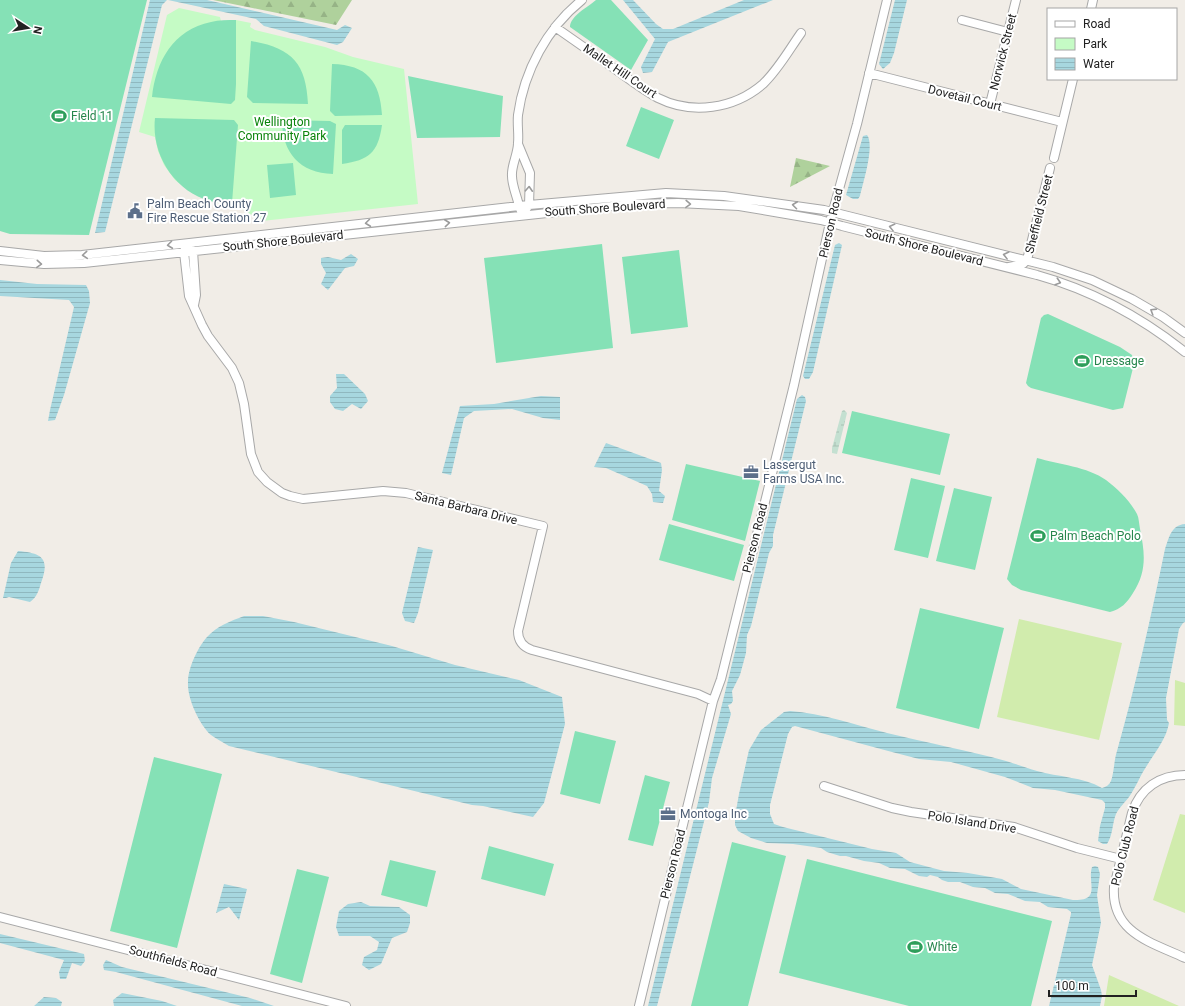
<svg xmlns="http://www.w3.org/2000/svg" width="1185" height="1006" font-family="Roboto,sans-serif">
	<style>
		.grass { fill: #d1ecad }
		.forest { fill: url(#forest-firs) }
		.wetland { fill: url(#wetland-marsh) }
		.park { fill: #c5fbc5 }
		.pitch { fill: #85e1b6 }
		.water { fill: url(#water-rules) }
		.lines { fill: none; stroke-linecap: round; stroke-linejoin: round }
		.minor-casing { stroke: #a8a8a8; stroke-width: 10 }
		.minor { stroke: #fff; stroke-width: 8 }
		.oneway { stroke: #9b9b9b }
		.labels { text-anchor: middle; dominant-baseline: central; stroke-width: 4; stroke-linejoin: round; paint-order: stroke }
		.street-label { font-size: 12px; fill: #212121; stroke: #fff }
		.leisure-label { font-size: 12px; fill: #27864d; stroke: #fff; text-anchor: start }
		.park-label { font-size: 12px; fill: #0a840b; stroke: #fff }
		.service-label { font-size: 12px; fill: #4e5e75; stroke: #fff; text-anchor: start }
	</style>
	<defs>
		<pattern id="forest-firs" width="22" height="20" patternUnits="userSpaceOnUse"><rect width="22" height="20" fill="#afd19c"/><path d="M5 1l3.5 6h-7zM16 11l3.5 6h-7z" fill="#96b386"/></pattern>
		<pattern id="wetland-marsh" width="20" height="14" patternUnits="userSpaceOnUse"><rect width="20" height="14" fill="#c4e0d1"/><path d="M1 5h8M5 5V1M11 12h8M15 12V8" fill="none" stroke="#a8c0b3"/></pattern>
		<pattern id="water-rules" width="6" height="5" patternUnits="userSpaceOnUse"><rect width="6" height="5" fill="#a7d7df"/><path d="M0 2.5h6" fill="none" stroke="#8fb8bf"/></pattern>
	</defs>
	<rect width="100%" height="100%" fill="#f1ede7"/>
	<path class="grass" d="M1019 619 1122 643 1099 740 997 717Z
		M1175 680 1185 683V726L1174 725Z
		M1180 814 1185 815V913L1153 900Z
		M1109 975 1179 1006H1104Z"/>
	<path class="forest" d="M213 0H352L336 25Z
		M796 158 830 166 790 187Z"/>
	<path class="wetland" d="M844 410 847 413 837 454 832 453V448L842 411Z"/>
	<path class="park" d="M179 8 220 17 221 21 236 20 251 23 250 27 255 30 325 47 353 57 404 69 418 204 262 221 232 203 211 202 192 193 175 180 164 165 158 151 155 137 139 132 167 15Z"/>
	<path class="pitch" d="M0 0H147L89 235 10 234 0 231Z
		M596 0H611L648 40 631 70 570 27C570 16 588 7 596 0Z
		M236 20V84L235 100 231 104 152 97C156 61 173 30 211 22 219 20 228 20 236 20Z
		M251 41C292 48 306 63 308 104L253 103 247 97Z
		M332 64C367 65 380 81 382 115L335 116 330 111Z
		M408 76 503 96 500 137 417 138Z
		M641 107 674 120 659 159 626 146Z
		M155 118 234 120 238 125 232 203C225 203 216 203 210 201 174 191 151 154 155 118Z
		M282 120 330 121 336 124 333 174C300 173 282 153 282 120Z
		M345 125H382C378 153 369 160 342 164V130Z
		M293 163 296 195 270 198 267 165Z
		M602 244 613 348 496 363 484 258Z
		M679 250 688 327 631 334 622 257Z
		M1048 314 1120 347 1132 355 1134 364 1123 408 1113 410 1031 388 1028 386 1026 383 1041 318 1044 315Z
		M852 411 950 434 940 475 842 453Z
		M1037 458C1058 464 1088 467 1106 480 1118 489 1130 501 1137 514 1139 518 1139 524 1140 529 1145 553 1147 572 1133 593 1127 603 1121 609 1110 612L1021 590 1012 585 1007 579Z
		M686 464 760 481 745 541 672 520Z
		M911 478 945 486 928 558 894 550Z
		M954 488 992 497 975 570 936 561Z
		M669 524 744 545 734 581 659 560Z
		M920 608 1004 628 979 729 896 708Z
		M575 731 616 741 600 804 560 794Z
		M154 757 222 774 177 948 110 931Z
		M645 775 670 782 653 846 628 840Z
		M732 842 786 856 748 1006H691Z
		M489 846 554 864 545 896 481 879Z
		M807 859 1052 921 1031 1006H909L779 973Z
		M390 860 436 871 427 907 381 895Z
		M297 869 329 877 302 983 270 974Z"/>
	<path class="water" d="M150 0H167L162 5 105 232 95 233Z
		M168 0H207L337 30 345 25 352 28 343 42 337 45 264 26 256 19Z
		M623 0H633L656 24 663 29H673L744 0H773L668 42 652 72 643 73 641 67 655 39Z
		M895 0H907L894 53 890 63 883 69 879 64Z
		M867 135C875 145 863 183 860 196L858 199H853L846 195 863 136Z
		M839 243 842 245 813 372 809 379H805L803 376 835 245Z
		M351 254 358 259 354 266 345 268 328 290 321 284 326 273 321 264V258L328 257 341 260Z
		M0 280 37 284 86 285 89 291 90 303 64 395 55 420 48 421 50 410 74 307 69 300 0 296Z
		M336 374H344L365 394 368 401 361 409 352 404 343 411 335 409 330 402V396L337 388Z
		M802 395 805 397 806 401 773 535V546L769 553 751 626 747 635 746 653 740 675 732 691 733 701 731 704 728 705 731 714 712 778 709 802 657 1006H648L797 399Z
		M541 396 560 397V420L543 418 512 409 474 411 464 418 451 475 442 473 460 406 494 404Z
		M606 443 661 463 662 470 659 491 665 496 663 503 653 502 652 494 647 486 606 468 594 467Z
		M1185 524V622L1183 623 1179 629 1166 698 1167 720 1169 723C1166 740 1155 752 1146 767 1140 776 1136 787 1129 797 1125 802 1119 808 1116 814 1112 824 1113 835 1107 844H1103L1098 841 1100 826 1105 808V803L1102 800 1055 790 1033 788 1005 777 951 762 919 759 892 752 795 726 792 727 788 734 770 805V814L774 824 783 827 872 849 896 853 910 862 944 871 968 873 1002 879 1021 889 1073 900C1102 901 1087 883 1092 867L1095 866 1098 867 1100 874 1097 895 1101 923 1092 965 1101 990 1102 996 1100 1006H1049L1071 914V912L1067 909 1048 907 1040 902 1025 901 1008 894 995 893 985 888 973 887 960 882H948L942 880 938 877 930 875 927 877 919 876 905 869 890 868 879 863 864 861 846 856H840L827 852 821 848 793 844 767 843 751 838 738 831 735 825V816L739 794 749 750 761 730 784 712 790 711C822 713 855 725 887 733 927 743 967 750 1006 761 1016 764 1027 768 1037 771 1058 777 1083 777 1102 788 1106 787 1109 785 1111 781 1114 773 1114 760 1117 751 1136 684 1151 617 1165 549 1169 538 1171 525 1185 524Z
		M418 547 433 550 418 613 414 623 405 621 402 613Z
		M18 551C43 553 50 559 41 583 39 590 37 597 30 602L9 597 6 598H3L11 563Z
		M244 616H263L294 622 392 646 455 665 519 680 562 697 565 724 544 803 533 817 483 806 472 805 229 746C223 742 216 739 211 735 199 724 187 698 188 682 188 668 198 647 207 637 217 626 231 621 244 616Z
		M224 884 247 889 239 920 229 907 216 913Z
		M361 902 370 906 399 907 410 915V923L407 932 392 938 381 964 369 970 362 965 364 957 377 950 379 942 370 936H339L336 927 339 911 348 904Z
		M0 934 84 954 85 961 81 966 72 963 66 979H60L59 972 64 960 0 943Z
		M106 960 122 967 250 998 274 1006H242L116 972 104 970 103 965Z
		M122 993 162 1001 177 1006H114L113 1000Z
		M44 997 56 998 62 1002 61 1006H34Z"/>
	<g class="lines">
		<g class="minor-casing">
			<path id="minor" d="M1091 9 1093 0
				M962 20 1008 32
				M555 27C575 41 595 55 615 69 629 79 643 90 658 98 692 115 734 109 763 84 778 70 789 50 801 33
				M869 73 1062 122
				M990 104 1016 0
				M518 144 530 173 529 205 526 209
				M1054 158 1073 79
				M521 211 519 206C517 196 512 186 512 176 511 166 518 154 518 143 519 134 517 125 518 115 524 71 547 28 582 0
				M185 248 184 252 189 296 202 325 208 336 232 368 239 383 244 404 251 454 258 472 267 482 282 493 290 496 303 499 383 491 406 493 543 526 518 631C518 641 523 647 532 650L698 694 713 701
				M190 248 193 251 196 295 194 305
				M0 251 44 256 82 255 529 205 666 193 724 196 824 210 1053 267 1092 280 1132 299 1163 317 1185 333
				M0 260 44 264 84 263 631 204 678 203 739 206 821 220 842 226 1037 275C1091 290 1141 317 1185 352
				M1009 267 1023 264 1027 260 1050 168
				M1185 775C1160 775 1140 788 1132 813L1114 887C1111 933 1151 942 1185 958
				M824 786 892 808 911 812 1014 827 1077 848 1121 859
				M0 917 346 1006
				M639 1006 713 701 721 679 794 385 831 218 857 124 887 0"/>
		</g>
		<use href="#minor" class="minor"/>
	</g>
	<defs><path id="oneway-chevron" d="M-2-3.5L2.5 0L-2 3.5" fill="none" stroke-width="1.6" stroke-linecap="round" stroke-linejoin="round"/></defs>
	<g class="oneway">
		<use href="#oneway-chevron" transform="translate(529 189) rotate(-87)"/>
		<use href="#oneway-chevron" transform="translate(688 204) rotate(2)"/>
		<use href="#oneway-chevron" transform="translate(795 205) rotate(-173)"/>
		<use href="#oneway-chevron" transform="translate(368 223) rotate(173)"/>
		<use href="#oneway-chevron" transform="translate(447 223) rotate(-6)"/>
		<use href="#oneway-chevron" transform="translate(892 227) rotate(-166)"/>
		<use href="#oneway-chevron" transform="translate(170 245) rotate(173)"/>
		<use href="#oneway-chevron" transform="translate(85 255) rotate(175)"/>
		<use href="#oneway-chevron" transform="translate(1006 255) rotate(-166)"/>
		<use href="#oneway-chevron" transform="translate(39 264) rotate(4)"/>
		<use href="#oneway-chevron" transform="translate(1058 282) rotate(18)"/>
		<use href="#oneway-chevron" transform="translate(1153 311) rotate(-148)"/>
	</g>
	<defs>
		<g id="stadium-bare" transform="scale(1.2)"><path d="M0-5a6.5 5 0 1 0 0 10a6.5 5 0 1 0 0-10ZM-3.5-1.8h7v3.6h-7Z" fill="#2e9e5b" stroke="#fff" stroke-width="2.5" paint-order="stroke"/></g>
		<g id="civic-bare" transform="scale(1.2)"><path d="M-.6-6.5H3V-4.5H.6V-3L4-1V1h2V6H-6V1h2V-1L-.6-3ZM-1.2 2.5V6h2.4V2.5Z" fill="#5c6f8a" stroke="#fff" stroke-width="2.5" paint-order="stroke"/></g>
		<g id="office-bare" transform="scale(1.2)"><path d="M-6-3h4V-5.5h4V-3h4V5H-6ZM-1-4.5V-3h2v-1.5ZM-6 0V1H6V0Z" fill="#5c6f8a" stroke="#fff" stroke-width="2.5" paint-order="stroke"/></g>
	</defs>
	<g fill-rule="evenodd">
		<use href="#stadium-bare" x="59" y="116"/>
		<use href="#civic-bare" x="135" y="211"/>
		<use href="#stadium-bare" x="1082" y="361"/>
		<use href="#office-bare" x="751" y="472"/>
		<use href="#stadium-bare" x="1038" y="536"/>
		<use href="#office-bare" x="668" y="814"/>
		<use href="#stadium-bare" x="915" y="947"/>
	</g>
	<g class="labels">
		<g class="street-label">
			<text transform="translate(1003 52) rotate(-76)">Norwick Street</text>
			<text transform="translate(620 71) rotate(34)">Mallet Hill Court</text>
			<text transform="translate(965 98) rotate(14)">Dovetail Court</text>
			<text transform="translate(605 208) rotate(-4)">South Shore Boulevard</text>
			<text transform="translate(1039 214) rotate(-76)">Sheffield Street</text>
			<text transform="translate(831 223) rotate(-77)">Pierson Road</text>
			<text transform="translate(283 241) rotate(-6)">South Shore Boulevard</text>
			<text transform="translate(924 247) rotate(14)">South Shore Boulevard</text>
			<text transform="translate(466 508) rotate(14)">Santa Barbara Drive</text>
			<text transform="translate(755 538) rotate(-76)">Pierson Road</text>
			<text transform="translate(972 822) rotate(9)">Polo Island Drive</text>
			<text transform="translate(1125 846) rotate(-76)">Polo Club Road</text>
			<text transform="translate(673 864) rotate(-76)">Pierson Road</text>
			<text transform="translate(173 961) rotate(15)">Southfields Road</text>
		</g>
		<g class="leisure-label">
			<text x="71" y="116">Field 11</text>
			<text x="1094" y="361">Dressage</text>
			<text x="1050" y="536">Palm Beach Polo</text>
			<text x="927" y="947">White</text>
		</g>
		<g class="park-label">
			<text x="282" y="122">Wellington<tspan x="282" dy="14">Community Park</tspan></text>
		</g>
		<g class="service-label">
			<text x="147" y="204">Palm Beach County<tspan x="147" dy="14">Fire Rescue Station 27</tspan></text>
			<text x="763" y="465">Lassergut<tspan x="763" dy="14">Farms USA Inc.</tspan></text>
			<text x="680" y="814">Montoga Inc</text>
		</g>
	</g>
	<rect x="1047" y="8" width="130" height="72" fill="#ffffff" stroke="#a6a6a6"/>
	<rect x="1055" y="21" width="20" height="6" fill="#ffffff" stroke="#a6a6a6"/>
	<text x="1083" y="28" font-size="12" fill="#212121">Road</text>
	<rect x="1055" y="38" width="20" height="12" fill="#c5fbc5" stroke="#a6a6a6"/>
	<text x="1083" y="48" font-size="12" fill="#212121">Park</text>
	<rect x="1055" y="58" width="20" height="12" fill="url(#water-rules)" stroke="#a6a6a6"/>
	<text x="1083" y="68" font-size="12" fill="#212121">Water</text>
	<g transform="translate(28 28) rotate(102)" stroke="#ffffff" stroke-width="3" paint-order="stroke">
	<path d="M0-3L7 15L0 10L-7 15Z" fill="#212121"/>
	<text y="-6" font-size="11" font-weight="bold" text-anchor="middle" fill="#212121">N</text>
	</g>
	<path d="M1049 990v6h87v-6" fill="none" stroke="#212121" stroke-width="2"/>
	<text x="1055" y="990" font-size="12" fill="#212121" stroke="#ffffff" stroke-width="3" paint-order="stroke">100 m</text>
</svg>
